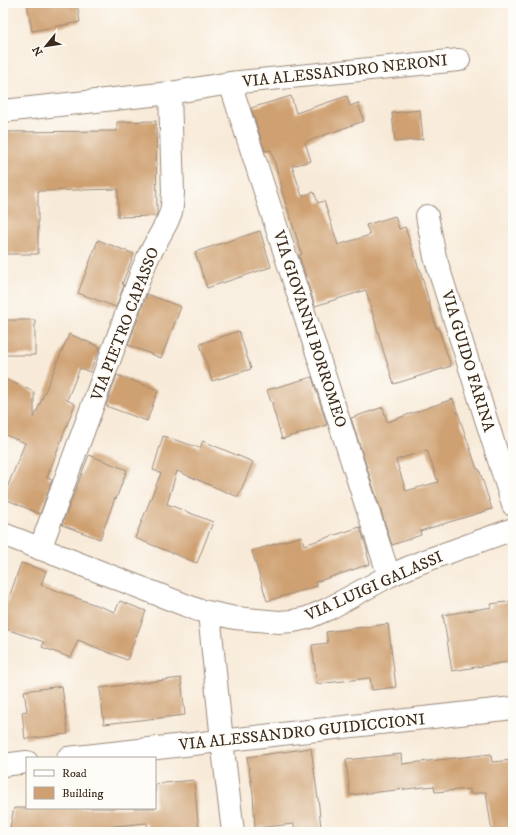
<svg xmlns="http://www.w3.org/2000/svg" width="516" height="835" font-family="'IM FELL DW Pica',serif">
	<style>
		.building { fill: #cfa172; fill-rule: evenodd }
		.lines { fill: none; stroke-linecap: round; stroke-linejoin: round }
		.street-casing { stroke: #9a8a7b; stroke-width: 24 }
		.street { stroke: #fff; stroke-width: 22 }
		.labels { text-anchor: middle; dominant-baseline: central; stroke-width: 4; stroke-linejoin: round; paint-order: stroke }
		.street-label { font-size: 16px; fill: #3b2a1e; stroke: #fdfcf7 }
	</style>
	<rect width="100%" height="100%" fill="#fdfcf7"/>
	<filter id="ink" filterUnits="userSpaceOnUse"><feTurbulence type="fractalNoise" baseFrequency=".025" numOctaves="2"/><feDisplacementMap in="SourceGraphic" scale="8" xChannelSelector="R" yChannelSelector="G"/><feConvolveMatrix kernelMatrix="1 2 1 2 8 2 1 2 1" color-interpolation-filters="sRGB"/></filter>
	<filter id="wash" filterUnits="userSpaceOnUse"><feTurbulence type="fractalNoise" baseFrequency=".012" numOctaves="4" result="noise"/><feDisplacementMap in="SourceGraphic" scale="16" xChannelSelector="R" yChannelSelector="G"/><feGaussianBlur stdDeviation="0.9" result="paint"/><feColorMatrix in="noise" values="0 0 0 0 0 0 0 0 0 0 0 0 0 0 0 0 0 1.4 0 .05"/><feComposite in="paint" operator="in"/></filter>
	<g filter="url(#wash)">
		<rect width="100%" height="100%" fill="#f8ead8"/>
		<g id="blocks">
			<path class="building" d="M27 3H77L80 22 32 31Z
				M291 96 296 113 347 96 350 106 358 103 364 121 305 142 311 161 292 166 302 196 314 192 318 203 324 201 338 245 370 235 366 225 395 216 399 229 405 227 419 269H420L436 328 438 327 451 366 394 384 384 353 366 290 315 306 299 255 302 254 281 188H282L271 150 265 151 251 108Z
				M420 110 423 139 395 142 392 113Z
				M156 121 157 213 156 216 118 217V189L38 191V254H3V132L117 131V122Z
				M260 231 271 267 207 288 195 252Z
				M98 240 134 254 122 284 124 285 116 307 78 293Z
				M147 294 181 307 161 358 128 345Z
				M3 320H35V355H3Z
				M239 331 251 369 212 381 200 344Z
				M69 334 100 347 90 372 80 368 67 400 75 404 47 478 52 480 40 514 3 498 25 443 3 434V378L34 392V418Z
				M117 375 158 390 147 421 106 406Z
				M312 377 327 425 282 439 272 405 273 403 271 402 267 390Z
				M453 399 477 469H479L492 509 420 531 421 535 392 545 351 418 383 407 387 422ZM427 450 438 482 406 491 396 460Z
				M163 436 200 448 203 441 253 462 238 497 177 471 167 504 213 522 197 563 135 538 161 473 153 470Z
				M89 455 127 470 116 499 115 498 100 539 62 525Z
				M360 527 368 553H367L370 564 316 582 317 586 267 601 252 551 302 536 304 545Z
				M21 563 46 571 41 585 115 612 120 601 146 611 127 660 78 640 71 658 42 647 44 642 3 628V615Z
				M513 601V661L452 671 443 615 492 607 491 604Z
				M388 624 396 687 372 690 370 678 317 684 312 645 328 643 326 632Z
				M181 678 185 715 104 724 100 688Z
				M62 686 68 734 25 739 22 712 27 711 24 691Z
				M311 748 319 806 321 829 294 832V824L255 828 253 794 247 757Z
				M401 754 402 764 491 754 492 762 513 760V832H492L486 792 470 794V789L435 792 434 786 350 795 346 760Z
				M194 780 199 832H148L147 823 53 832H9L14 808H155V784Z"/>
		</g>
	</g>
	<g filter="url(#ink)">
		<use href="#blocks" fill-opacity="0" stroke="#9a8a7b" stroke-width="1"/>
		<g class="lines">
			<g class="street-casing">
				<path id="street" d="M230 83 389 576
					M3 111 170 93 230 83 459 60
					M427 216 435 257 513 505
					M3 534 198 610 235 618 279 622 293 621 307 618 328 609 389 576 419 563 513 529
					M40 549 142 271 149 255 167 222 171 212 172 206 173 193 170 93
					M209 613 222 741 233 832
					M68 758 513 708
					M3 765 27 762"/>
			</g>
			<use href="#street" class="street"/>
		</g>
	</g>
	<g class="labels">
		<g class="street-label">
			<text transform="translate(345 71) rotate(-6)">VIA ALESSANDRO NERONI</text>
			<text transform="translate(125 324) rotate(-69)">VIA PIETRO CAPASSO</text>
			<text transform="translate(310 329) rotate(72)">VIA GIOVANNI BORROMEO</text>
			<text transform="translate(468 361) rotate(73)">VIA GUIDO FARINA</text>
			<text transform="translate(374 586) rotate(-24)">VIA LUIGI GALASSI</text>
			<text transform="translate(302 732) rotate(-6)">VIA ALESSANDRO GUIDICCIONI</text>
		</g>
	</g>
	<rect width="516" height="835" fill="none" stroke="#fdfcf7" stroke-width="16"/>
	<rect x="26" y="757" width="130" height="52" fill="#fdfcf7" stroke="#afa8a0"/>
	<rect x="34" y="770" width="20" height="6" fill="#ffffff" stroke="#afa8a0"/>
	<text x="62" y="777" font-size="12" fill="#3b2a1e">Road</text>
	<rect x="34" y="787" width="20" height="12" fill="#cfa172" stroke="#afa8a0"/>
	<text x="62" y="797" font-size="12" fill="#3b2a1e">Building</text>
	<g transform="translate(46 46) rotate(240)" stroke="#fdfcf7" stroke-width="3" paint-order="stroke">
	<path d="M0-3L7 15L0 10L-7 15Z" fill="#3b2a1e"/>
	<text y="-6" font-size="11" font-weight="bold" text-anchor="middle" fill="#3b2a1e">N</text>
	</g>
</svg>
